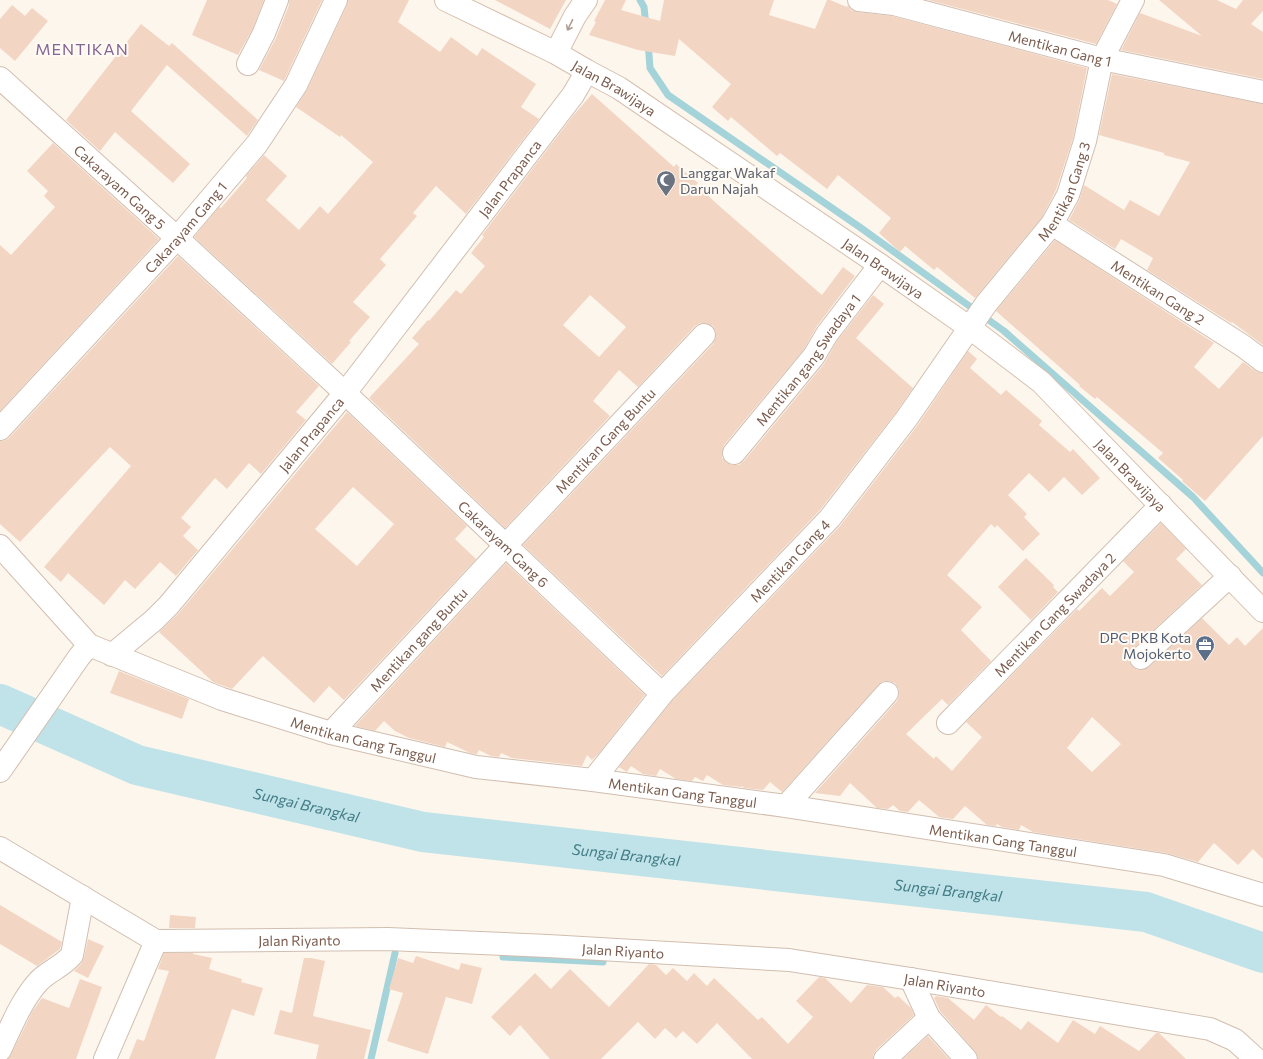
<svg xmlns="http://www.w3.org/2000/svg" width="1263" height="1059" font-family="Commissioner,sans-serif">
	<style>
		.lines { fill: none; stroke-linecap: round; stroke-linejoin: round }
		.stream { stroke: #a5d3da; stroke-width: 7 }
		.river { stroke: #bfe3e8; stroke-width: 40 }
		.building { fill: #f3d5c3; fill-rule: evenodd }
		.street-casing { stroke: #d1beb0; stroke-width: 24 }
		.secondary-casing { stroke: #d6c0b0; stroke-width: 24 }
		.street { stroke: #fff; stroke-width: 22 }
		.secondary { stroke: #fff; stroke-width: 22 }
		.oneway { stroke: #af9d94 }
		.labels { text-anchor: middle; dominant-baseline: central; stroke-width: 4; stroke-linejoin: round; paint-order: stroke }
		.street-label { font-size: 14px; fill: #7a5c4d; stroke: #fffaf3 }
		.worship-label { font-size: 14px; fill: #5b616d; stroke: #fffaf3; text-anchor: start }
		.service-label { font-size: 14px; fill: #4e5e75; stroke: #fffaf3; text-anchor: end }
		.water-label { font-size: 15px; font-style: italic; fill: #437c86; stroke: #fffaf3 }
		.quarter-label { font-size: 16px; letter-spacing: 1px; fill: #846695; stroke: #fffaf3 }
	</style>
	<rect width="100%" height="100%" fill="#fdf6ec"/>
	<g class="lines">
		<path class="stream" d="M640 0 644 7 646 26
			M648 42 650 68 668 95 861 228 1004 331 1193 497 1263 573
			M503 957 603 962
			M371 1059 395 953"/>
		<path class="river" id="s1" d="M0 704 137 765 423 832 1146 912 1263 953"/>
	</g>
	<path class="building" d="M207 0H264L253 28 238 55 192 35Z
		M289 0H322L284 81 259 70 276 38 289 5Z
		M348 0H409L398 22 440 52 451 37 477 56 482 48 536 84 521 107 539 119 466 214 436 186 413 213 417 216 380 259 386 265 353 302 370 317 349 341 351 342 332 364 194 237 219 207 221 208 247 178 246 176 264 155 287 176 266 200 299 230 320 206 328 214 373 162 341 135 340 137 296 107 307 90 347 5Z
		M495 0H566L550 29Z
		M605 0H626L621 10 660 21 664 0H774L769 15 815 29 827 0H830L847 7 848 5 851 10 857 12 892 16 1087 68 1073 138 1056 190 1042 217 975 298 937 267 934 270 905 246 900 252 879 233 891 218 838 175 827 189 780 153 777 156 731 117 728 121 712 107 731 84 679 39 675 56 638 50 589 35 596 22 594 21Z
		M928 0H1108L1117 4 1096 44Z
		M1159 0H1217L1236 9 1243 0H1263V11L1251 24 1263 32V79L1121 50 1140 13 1202 36Z
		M12 5 25 16 32 8 48 21 15 61 0 48V19Z
		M141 24 169 46 172 43 258 120 247 136 167 65 131 111 190 164 173 183 115 132 100 151 66 120Z
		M1112 74 1263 104V345L1232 322 1231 323 1147 270 1153 258 1121 239 1115 249 1069 220 1079 201 1084 185 1124 210 1130 200 1159 216 1190 162 1164 155V153L1099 135Z
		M592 94 674 167 676 164 698 183 696 185 725 211 822 295 843 267 855 276 817 326 804 349 724 445 722 451V458L726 462 732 465H739L744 461 824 364 837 341 873 295 884 304 856 338 913 388 897 411 820 510 662 676 523 545 713 344 716 337V332L713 326 706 323H700L695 326 638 387 619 370 593 401 610 416 505 528 369 398 419 344 412 338 428 320 429 321 456 290 461 294 485 266 471 253 484 237 482 235 572 117ZM590 295 626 327 599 357 563 325Z
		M53 143 159 239 0 411V245L11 255 55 207 44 196 48 191 27 171Z
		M1055 240 1214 343 1194 367 1219 389 1243 362 1256 371 1263 373V436L1205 501 1182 481 1183 480 1158 458 1163 453 1097 397 1095 399 1079 386 1080 385 996 311Z
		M178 256 319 386 296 412 306 420 261 474 249 463 227 489 215 478 181 518 191 527 183 536 198 550 176 576 160 562 135 589 125 580 104 605 68 573 61 582 44 567 131 466 110 447 20 542 0 524V441H4L9 438Z
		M968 351 977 359 970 368 1001 395 1006 390 1042 421 1039 425 1070 452 1073 449 1100 478 1082 495 1064 477 1049 492 1029 473 1008 495 1027 514 1024 517 1040 534 1023 551 997 525 995 528 991 524 947 575 982 607 961 630 991 661 948 705 942 699 906 734 934 759 936 756 952 771 982 737 966 722 1077 609 1079 611 1102 588 1110 596 1134 572 1123 561 1161 523 1186 549 1176 559 1202 585 1133 649 1129 655V661L1132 666 1137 670H1143L1149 667 1202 618 1229 645 1237 637 1245 646 1263 628V859L1253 849 1238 865 1214 843 1198 862 1166 853 1033 832 1021 825 1019 830 1002 827 997 824 996 826 987 825 965 806 953 819 939 817 919 800 908 812 900 811 893 805 888 809 877 808 850 783 840 796 815 793 897 701 899 695V689L895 683 889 681H883L878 685 782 792 770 782 763 790 744 788 742 786 741 787 723 785 707 775 703 781 695 777 692 781 676 779 660 769 656 776 643 774 631 766 627 772 619 767 671 702 840 526 917 426ZM1092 717 1121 744 1092 772 1067 748Z
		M347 412 467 526 455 539 476 559 344 700 329 686 314 703 263 656 232 689 213 682 159 632 179 613ZM353 487 394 524 357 566 315 529Z
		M1026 558 1054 585 1053 587 1058 592 1031 620 998 587Z
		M506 563 645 695 600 752 592 760 587 755 582 766 512 758 501 753 499 757 491 756 479 750 477 754 470 753 447 742 445 747 409 738 395 731 384 721 375 731 355 726Z
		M119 671 189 699 182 719 110 693Z
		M0 905 62 942 60 949 37 966 0 944Z
		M170 915 196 917 195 928H169Z
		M88 939 104 946 88 978 74 971 81 964 84 958Z
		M164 953H193V954L212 958 209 969 242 979 241 982 263 988 254 1016 232 1009 215 1059H129L137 1039 144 1041 169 971 158 969Z
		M416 956 459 970 461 963 482 968 472 1004 446 997 428 1054 387 1041 403 993 389 989 398 958 413 963Z
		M304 958H311L325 961 313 1016 371 1030 364 1059H316L319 1045 274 1034 280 1010 292 1013Z
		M649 964 656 965 666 975 673 968 687 981 694 973 707 986 714 978 758 1020 762 1017 788 1044 813 1017 796 1001 819 977 825 978 851 1003 867 985 883 987 895 998 898 996 911 1008 914 1015 876 1050 873 1055V1059H752L717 1023 697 1044 683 1031 676 1038 665 1028 655 1039 638 1022 601 1059H550L520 1025 510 1036 491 1017 535 973 551 989 570 969 609 1007Z
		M80 979 102 987 76 1059H8L11 1055 32 1012 42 998 69 1008Z
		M936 996 948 998 974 1020 986 1005 1001 1017 1002 1016 1021 1030 1028 1021 1058 1043 1073 1020 1095 1034 1100 1026 1139 1051 1156 1033H1159L1186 1059H978V1056L975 1051 940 1011 934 998Z
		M928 1036 949 1059H903Z"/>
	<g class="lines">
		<g class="street-casing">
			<g id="street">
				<path id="s2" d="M859 0 894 4 1102 59 1263 92"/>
				<path d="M248 64 264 33 277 0"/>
				<path id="s3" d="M0 78 177 238 345 393 662 694"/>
				<path id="s4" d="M1052 224 1243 346 1263 361"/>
				<path id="s5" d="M0 429 177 238 257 144 296 85 336 0"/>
				<path id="s6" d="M734 453 814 356 827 334 880 265"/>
				<path id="s7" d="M0 546 89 645 222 699 331 733 476 767 593 780 786 806 1164 865 1263 895"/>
				<path id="s8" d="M112 655 154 620 169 605 345 393 573 95 587 71"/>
				<path d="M1141 658 1230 576"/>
				<path id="s9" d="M948 723 1161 505"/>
				<path id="s10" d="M331 733 505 546 704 335"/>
				<path d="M0 771 79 657 89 645"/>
				<path id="s11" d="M593 780 662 694 830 518 907 418 986 304 1052 224 1068 195 1085 141 1102 59 1133 0"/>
				<path d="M786 806 887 693"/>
				<path id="s12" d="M0 848 156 941 388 939 548 946 789 960 911 979 1210 1029 1235 1040 1256 1059"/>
				<path d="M911 979 929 1018 966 1059"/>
				<path d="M0 1050C11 1027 21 1001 38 982 48 971 62 967 72 955L83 897"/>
				<path d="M105 1059 156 941"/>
				<path d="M885 1059 929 1018"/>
			</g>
		</g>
		<g class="secondary-casing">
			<g id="secondary">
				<path id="s13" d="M446 0 556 53 587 71 619 88 880 265 970 328 1041 382 1263 611"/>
				<path d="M556 53 575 16 586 0"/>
			</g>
		</g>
		<use href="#street" class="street"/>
		<use href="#secondary" class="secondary"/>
	</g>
	<defs><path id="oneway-shaft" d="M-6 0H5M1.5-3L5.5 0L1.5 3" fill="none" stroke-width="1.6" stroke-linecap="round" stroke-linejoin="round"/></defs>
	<use class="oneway" href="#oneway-shaft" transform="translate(570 25) rotate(116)"/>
	<defs>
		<g id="mosque-pin" transform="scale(1)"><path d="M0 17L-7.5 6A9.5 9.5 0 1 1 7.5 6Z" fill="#6b7280" stroke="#fffaf3"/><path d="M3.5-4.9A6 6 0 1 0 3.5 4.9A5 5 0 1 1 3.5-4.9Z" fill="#fff"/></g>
		<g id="office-pin" transform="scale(1)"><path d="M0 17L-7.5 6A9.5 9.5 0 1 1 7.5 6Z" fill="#5c6f8a" stroke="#fffaf3"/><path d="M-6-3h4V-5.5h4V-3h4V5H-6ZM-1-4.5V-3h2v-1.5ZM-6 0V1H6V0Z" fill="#fff"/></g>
	</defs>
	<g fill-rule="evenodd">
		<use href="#mosque-pin" x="666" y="180"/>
		<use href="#office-pin" x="1205" y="645"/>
	</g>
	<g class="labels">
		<g class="street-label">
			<text stroke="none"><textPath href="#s2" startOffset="207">Mentikan Gang 1</textPath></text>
			<text stroke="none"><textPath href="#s13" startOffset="190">Jalan Brawijaya</textPath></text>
			<text stroke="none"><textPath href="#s8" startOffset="622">Jalan Prapanca</textPath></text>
			<text stroke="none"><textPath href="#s3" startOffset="162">Cakarayam Gang 5</textPath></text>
			<text stroke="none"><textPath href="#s11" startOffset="757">Mentikan Gang 3</textPath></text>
			<text stroke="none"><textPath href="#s5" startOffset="274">Cakarayam Gang 1</textPath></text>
			<text stroke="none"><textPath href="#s13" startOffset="514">Jalan Brawijaya</textPath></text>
			<text stroke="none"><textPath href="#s4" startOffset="126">Mentikan Gang 2</textPath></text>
			<text stroke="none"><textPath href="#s6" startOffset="119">Mentikan gang Swadaya 1</textPath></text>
			<text stroke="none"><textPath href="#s8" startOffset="298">Jalan Prapanca</textPath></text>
			<text stroke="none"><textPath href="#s10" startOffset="401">Mentikan Gang Buntu</textPath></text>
			<text stroke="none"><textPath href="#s13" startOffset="838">Jalan Brawijaya</textPath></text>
			<text stroke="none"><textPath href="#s3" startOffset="686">Cakarayam Gang 6</textPath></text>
			<text stroke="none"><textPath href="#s11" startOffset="295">Mentikan Gang 4</textPath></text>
			<text stroke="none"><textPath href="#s9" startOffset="152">Mentikan Gang Swadaya 2</textPath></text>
			<text stroke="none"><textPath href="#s10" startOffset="128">Mentikan gang Buntu</textPath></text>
			<text stroke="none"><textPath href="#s7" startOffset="424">Mentikan Gang Tanggul</textPath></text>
			<text stroke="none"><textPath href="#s7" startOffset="748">Mentikan Gang Tanggul</textPath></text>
			<text stroke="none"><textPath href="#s7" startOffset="1072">Mentikan Gang Tanggul</textPath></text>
			<text stroke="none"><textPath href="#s12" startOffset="325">Jalan Riyanto</textPath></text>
			<text stroke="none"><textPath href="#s12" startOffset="649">Jalan Riyanto</textPath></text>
			<text stroke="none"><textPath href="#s12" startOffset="973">Jalan Riyanto</textPath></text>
		</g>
		<g class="worship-label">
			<text x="680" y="172">Langgar Wakaf<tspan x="680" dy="16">Darun Najah</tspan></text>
		</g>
		<g class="service-label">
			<text x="1191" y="637">DPC PKB Kota<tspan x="1191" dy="16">Mojokerto</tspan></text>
		</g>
		<g class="water-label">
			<text stroke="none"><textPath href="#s1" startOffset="324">Sungai Brangkal</textPath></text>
			<text stroke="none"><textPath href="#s1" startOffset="648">Sungai Brangkal</textPath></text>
			<text stroke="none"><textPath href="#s1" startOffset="972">Sungai Brangkal</textPath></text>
		</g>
		<g class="quarter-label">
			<text x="82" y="48">MENTIKAN</text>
		</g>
	</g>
</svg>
